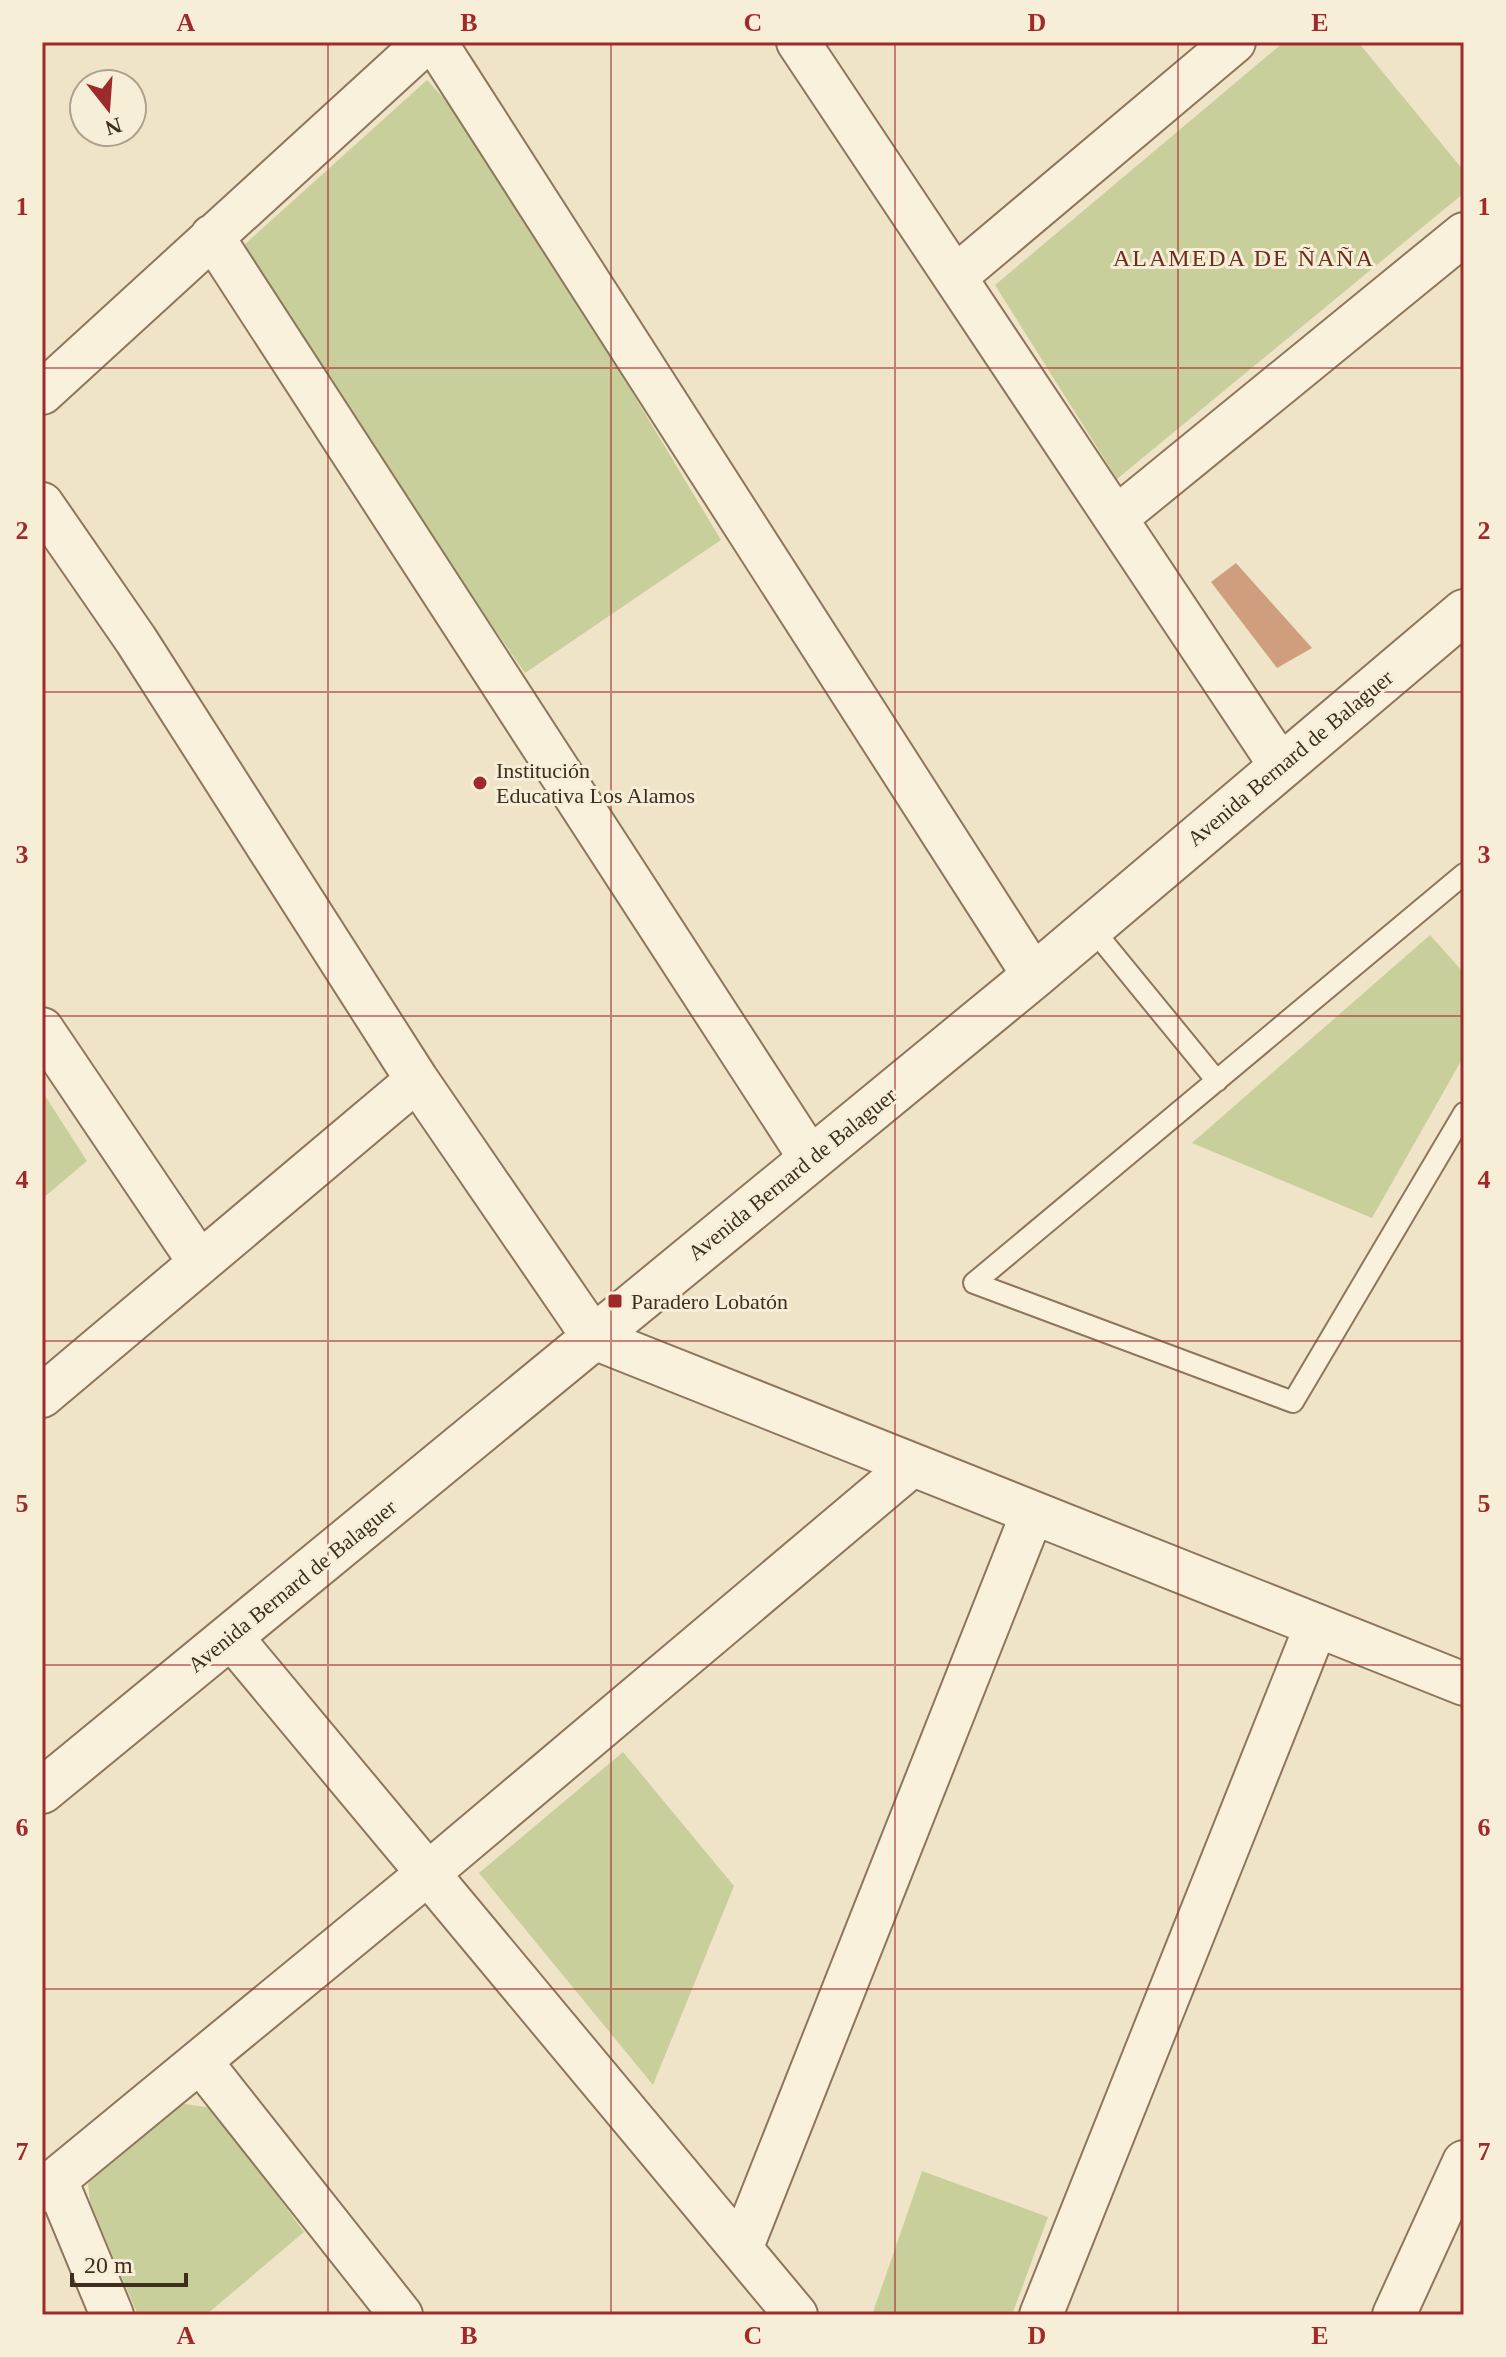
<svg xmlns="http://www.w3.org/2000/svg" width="1506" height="2357" font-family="Georgia,serif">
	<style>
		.green { fill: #c9cf9b }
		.building { fill: #cf9f7d }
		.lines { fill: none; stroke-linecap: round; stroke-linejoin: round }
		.service-casing { stroke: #8d765c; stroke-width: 24 }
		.minor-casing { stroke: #8d765c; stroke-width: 46 }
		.tertiary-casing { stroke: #8d765c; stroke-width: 48 }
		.service { stroke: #faf1dc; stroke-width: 20 }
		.minor { stroke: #faf1dc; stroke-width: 42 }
		.tertiary { stroke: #faf1dc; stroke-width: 44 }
		.grid { fill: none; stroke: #9e2a2b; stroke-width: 2; stroke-opacity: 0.55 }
		.poi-dot { fill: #9e2a2b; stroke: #f7eed8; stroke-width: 3 }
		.labels { text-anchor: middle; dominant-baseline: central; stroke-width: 6; stroke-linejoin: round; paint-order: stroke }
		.street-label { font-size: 22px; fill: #3d2e20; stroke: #f7eed8 }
		.poi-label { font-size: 22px; fill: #3d2e20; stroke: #f7eed8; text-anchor: start }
		.neighbourhood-label { font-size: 24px; letter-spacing: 2px; fill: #6b2e1e; stroke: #f7eed8 }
		.neatline { fill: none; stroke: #9e2a2b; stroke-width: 3 }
		.grid-label { font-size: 26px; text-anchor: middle; font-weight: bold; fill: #9e2a2b }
	</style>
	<rect width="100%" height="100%" fill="#f0e4c8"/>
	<path class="green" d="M1284 42H1358L1464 171V193L1117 479 995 285Z
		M427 80 477 134 721 540 525 673 233 255Z
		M1430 935 1464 973V1056L1372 1218 1192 1143Z
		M42 1091 87 1161 42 1199Z
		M623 1752 734 1886 653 2085 479 1873Z
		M184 2104 213 2108 304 2232 206 2315H138L90 2202 88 2183Z
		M922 2171 1048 2217 1012 2315H872Z"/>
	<path class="building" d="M1236 563 1312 648 1277 668 1211 582Z"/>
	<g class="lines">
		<g class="service-casing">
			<path id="service" d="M1464 874 974 1283 1293 1402 1464 1113
				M1091 927 1217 1081"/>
		</g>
		<g class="minor-casing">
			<path id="minor" d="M435 42 1034 976
				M798 42 1280 765
				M212 236 810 1158
				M955 277 1234 42
				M42 393 426 42
				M42 504 136 640 417 1080 594 1338 1464 1684
				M1116 518 1464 234
				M42 1029 200 1263
				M42 1396 417 1080
				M231 1637 796 2315
				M200 2061 401 2315
				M56 2180 112 2315
				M42 2191 426 1875 911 1466
				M741 2249 1032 1514
				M1041 2315 1316 1626
				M1394 2315 1464 2162"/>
		</g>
		<g class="tertiary-casing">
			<path id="tertiary" d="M42 1791 1034 976 1464 612"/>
		</g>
		<use href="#service" class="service"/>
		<use href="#minor" class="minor"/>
		<use href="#tertiary" class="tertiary"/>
	</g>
	<path class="grid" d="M328 42V2315M611 42V2315M895 42V2315M1178 42V2315M42 368H1464M42 692H1464M42 1016H1464M42 1341H1464M42 1665H1464M42 1989H1464"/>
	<g class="poi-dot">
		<circle cx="480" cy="783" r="8"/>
		<rect x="607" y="1293" width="16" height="16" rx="4"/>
	</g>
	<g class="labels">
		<g class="street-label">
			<text transform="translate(1290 758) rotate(-40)">Avenida Bernard de Balaguer</text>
			<text transform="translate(792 1174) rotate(-39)">Avenida Bernard de Balaguer</text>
			<text transform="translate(292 1586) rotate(-39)">Avenida Bernard de Balaguer</text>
		</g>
		<g class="poi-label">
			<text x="496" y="770">Institución<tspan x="496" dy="25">Educativa Los Alamos</tspan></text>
			<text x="631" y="1301">Paradero Lobatón</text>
		</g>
		<g class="neighbourhood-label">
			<text x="1244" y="258">ALAMEDA DE ÑAÑA</text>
		</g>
	</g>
	<rect width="1506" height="2357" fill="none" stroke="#f7eed8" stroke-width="88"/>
	<g transform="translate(108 108) rotate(163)"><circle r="38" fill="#f7eed8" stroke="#ada18e" stroke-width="2"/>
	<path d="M0-6L14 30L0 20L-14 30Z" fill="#9e2a2b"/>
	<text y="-12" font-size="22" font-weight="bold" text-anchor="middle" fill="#3d2e20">N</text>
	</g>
	<path d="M72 2273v12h114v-12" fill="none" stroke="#3d2e20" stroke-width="4"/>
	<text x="84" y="2273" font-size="24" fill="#3d2e20" stroke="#f7eed8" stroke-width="6" paint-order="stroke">20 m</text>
	<rect x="44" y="44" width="1418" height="2269" class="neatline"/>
	<g class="grid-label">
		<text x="186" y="31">A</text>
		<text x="469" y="31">B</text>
		<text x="753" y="31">C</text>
		<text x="1037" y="31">D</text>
		<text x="1320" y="31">E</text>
		<text x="22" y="215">1</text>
		<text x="1484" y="215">1</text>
		<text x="22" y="539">2</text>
		<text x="1484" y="539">2</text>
		<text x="22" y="863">3</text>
		<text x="1484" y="863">3</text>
		<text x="22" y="1188">4</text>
		<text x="1484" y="1188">4</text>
		<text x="22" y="1512">5</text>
		<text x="1484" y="1512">5</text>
		<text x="22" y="1836">6</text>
		<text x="1484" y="1836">6</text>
		<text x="22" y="2160">7</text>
		<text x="1484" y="2160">7</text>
		<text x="186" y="2344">A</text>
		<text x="469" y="2344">B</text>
		<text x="753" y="2344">C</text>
		<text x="1037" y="2344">D</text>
		<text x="1320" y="2344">E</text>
	</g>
</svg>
